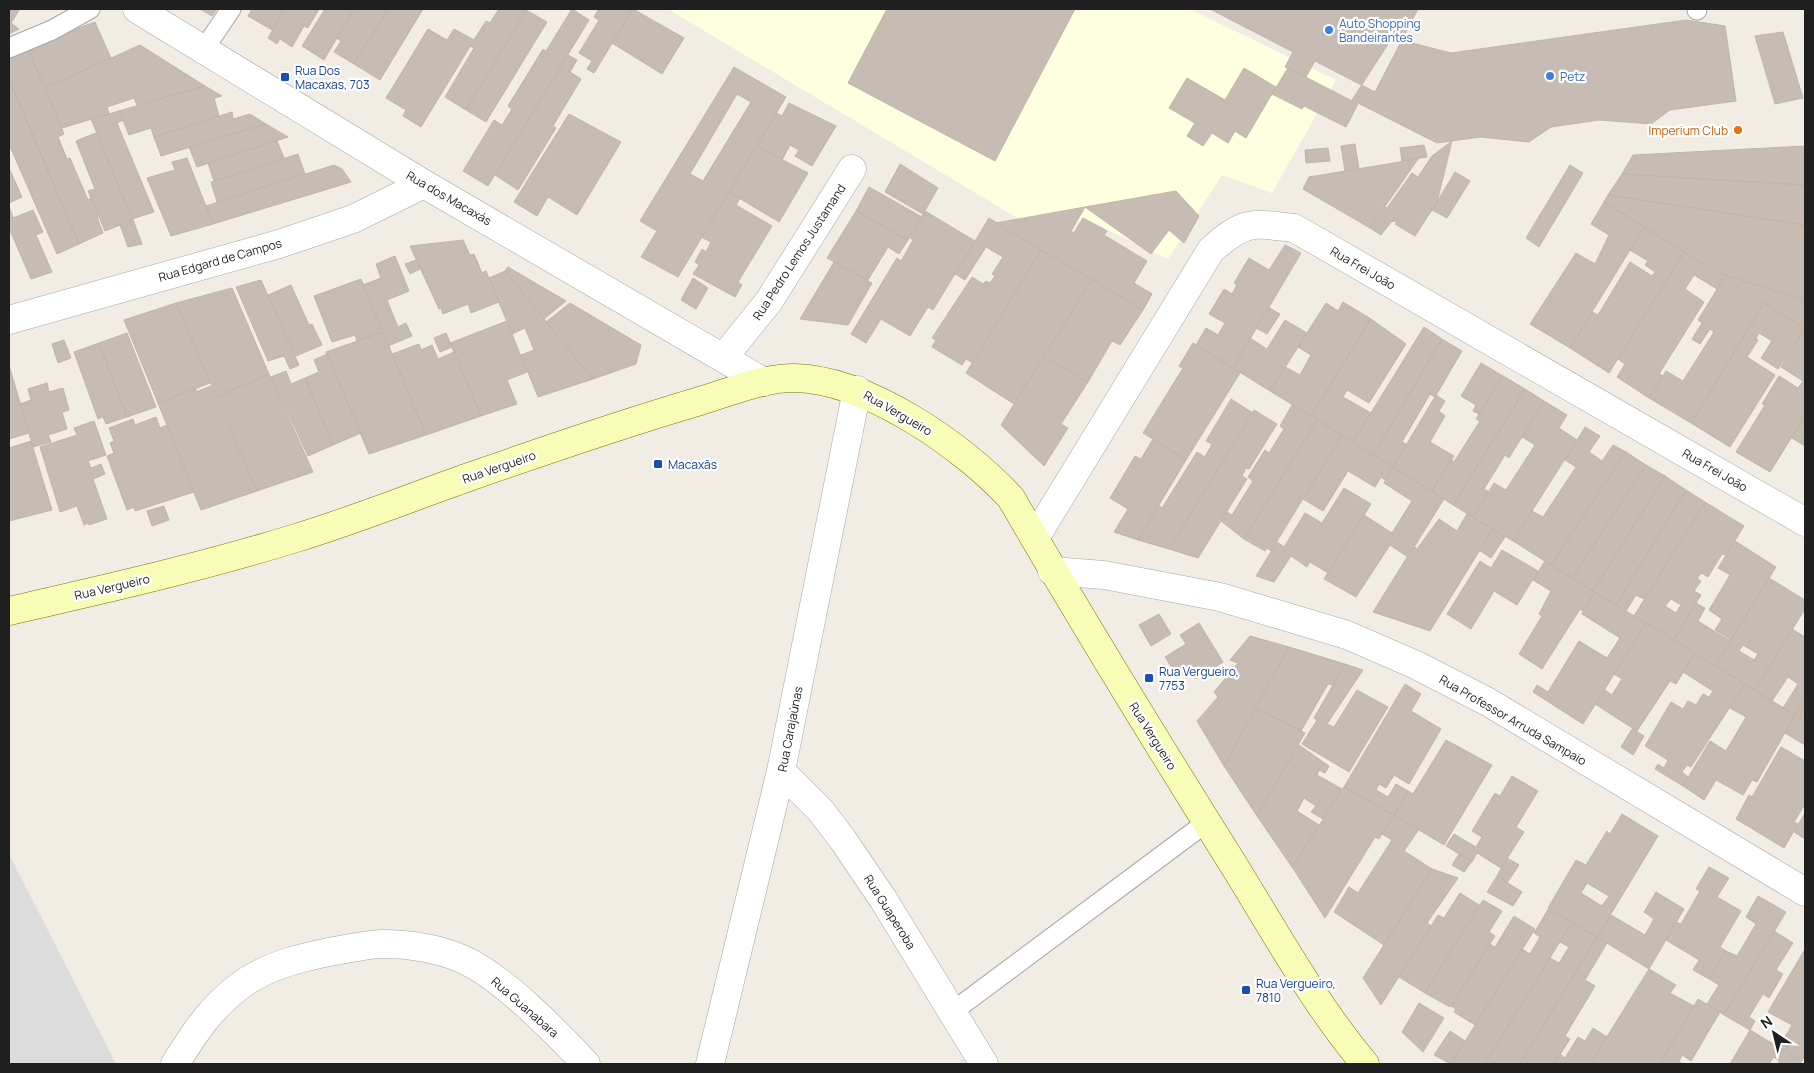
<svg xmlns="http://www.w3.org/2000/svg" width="1814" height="1073" font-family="Manrope,sans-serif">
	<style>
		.residential { fill: #dddcdc }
		.education { fill: #feffe0 }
		.building { fill: #c6bcb4; stroke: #c3b4a6; fill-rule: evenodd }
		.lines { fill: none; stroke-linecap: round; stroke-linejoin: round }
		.lane-casing { stroke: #a6a6a6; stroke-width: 21 }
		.street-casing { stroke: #a6a6a6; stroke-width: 29 }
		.secondary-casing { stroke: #6a7d00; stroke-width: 29 }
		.lane { stroke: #fff; stroke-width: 19 }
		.street { stroke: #fff; stroke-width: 28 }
		.secondary { stroke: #f7fdb7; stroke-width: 28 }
		.shop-dot { fill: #3f7fe0; stroke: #fff; stroke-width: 2 }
		.transit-dot { fill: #1a4fb4; stroke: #fff; stroke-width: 2 }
		.food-dot { fill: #e8710a; stroke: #fff; stroke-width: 2 }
		.labels { text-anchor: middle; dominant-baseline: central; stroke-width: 4.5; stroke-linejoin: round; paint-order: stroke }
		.shop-label { font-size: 12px; fill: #366cbe; stroke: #fff; text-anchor: start }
		.transit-label { font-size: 12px; fill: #164399; stroke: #fff; text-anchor: start }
		.food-label { font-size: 12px; fill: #c56008; stroke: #fff; text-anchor: end }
		.street-label { font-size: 12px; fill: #1f1f1f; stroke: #fff }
	</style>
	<rect width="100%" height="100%" fill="#f1ede5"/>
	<path class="residential" d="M9 854 116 1064H9Z"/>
	<path class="education" d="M668 9H1190L1336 80 1272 193 1222 175 1168 259 1090 221 1031 226Z"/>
	<path class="building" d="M9 9H20L11 23 19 29 9 34Z
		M200 9H217L212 16Z
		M252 9H285L272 30 248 16Z
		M285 9H319L308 28 304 26 292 47 280 39 277 44 268 38Z
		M325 9H354L324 60 302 46Z
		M354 9H388L354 64 334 52 341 41 337 38Z
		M388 9H423L380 80 354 64Z
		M499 9H527L466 110 445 97 474 48 470 46 486 21 490 23Z
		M572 9 589 20 488 186 463 171 494 120 502 125 512 109 508 106 543 49 546 51Z
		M599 9H633L594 73 587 69 592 61 579 53 599 20 594 17Z
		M633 9 684 38 662 74 612 43Z
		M887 9H1075L995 161 848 83Z
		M1210 9H1418L1375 92 1315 61 1306 77 1285 67 1293 52Z
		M526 10 547 22 486 122 466 110Z
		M1686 20 1725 26 1736 101 1670 110 1651 124 1599 120 1551 127 1529 142 1480 137 1437 143 1352 100 1392 38 1451 53Z
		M95 22 111 58 45 88 27 47Z
		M428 29 447 40 454 29 474 40 421 127 403 116 406 110 386 98Z
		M1783 32 1803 98 1775 104 1755 36Z
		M140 45 205 86 137 105 134 98 107 107 109 114 62 128 45 88Z
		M27 47 64 134 58 137 67 159 70 158 88 200 91 198 99 215 97 217 103 233 79 244 9 79V55Z
		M568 55 577 60 570 72 581 79 553 126 556 128 518 190 495 175Z
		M734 67 786 97 678 277 641 257 657 231 640 221ZM737 94 751 102 703 181 690 174Z
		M1244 68 1276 87 1246 138 1235 131 1228 143 1212 133 1203 146 1187 136 1195 123 1169 108 1187 78 1225 100Z
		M1288 68 1358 104 1346 127 1304 106 1302 109 1272 94Z
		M9 79 79 244 57 254 9 144Z
		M205 86 222 96 214 98 219 116 154 137 151 128 129 135 119 111Z
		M789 103 836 126 812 166 795 156 799 150 790 145 782 160 756 146 777 113 782 116Z
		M119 111 123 120 117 123 154 212 132 219 91 119Z
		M232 112 233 119 250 114 266 124 161 156 154 137Z
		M569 114 621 142 577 215 548 197 537 216 514 202Z
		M266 124 288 137 197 167 189 147Z
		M96 133 132 217 142 244 128 247 120 225 105 231 88 191 95 189 76 141Z
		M277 141 284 158 214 181 208 163Z
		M1452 141 1437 202 1415 236 1395 224 1397 222 1394 221 1391 222 1381 235 1370 228 1384 206 1387 208 1412 173 1418 177 1432 156Z
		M1355 144 1359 169 1345 171 1341 146Z
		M1424 145 1427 157 1402 161 1400 148Z
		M756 146 808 173 779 222 729 192Z
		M1805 146V185L1622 174 1633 155Z
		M1328 148 1330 161 1306 163 1305 150Z
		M298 154 305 174 217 202 211 182Z
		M187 158 213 224 171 236 147 178 175 170 172 162Z
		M1418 159 1370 228 1303 189 1309 177Z
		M900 164 938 188 923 214 885 192Z
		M334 165 342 169 351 182 213 224 206 206Z
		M1570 165 1583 173 1539 247 1526 238Z
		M9 168 22 197 9 203Z
		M1455 172 1470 181 1447 218 1432 210Z
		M1622 174 1805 185V225L1608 195Z
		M869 187 922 217 908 240 856 211Z
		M1176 191 1199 216 1184 243 1169 230 1151 254 1085 207Z
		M729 192 740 198 736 205 772 226 738 282 742 285 735 297 693 274 699 265 695 262 702 249 706 252 711 242 701 237Z
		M1608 195 1805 225V300L1718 273 1604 202Z
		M1604 202 1644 227 1570 348 1530 324 1576 253 1595 264 1609 235 1591 224Z
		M9 206 13 218 33 210 43 232 36 235 52 272 31 279 9 228Z
		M1085 207 1071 231 1074 233 1083 218 1107 231 1104 235 1147 261 1134 283 1152 294 1143 310 996 223Z
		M856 211 908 240 899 254 888 247 868 280 827 258Z
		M925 211 975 241 933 310 928 307 910 336 881 319 866 343 851 334 897 258 901 261 913 240 909 237Z
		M989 218 1041 250 973 363 966 359 962 365 932 347 936 340 932 338 972 277 983 284 986 281 990 283 995 276 992 274 1003 257 986 247 965 280 955 274Z
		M1644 227 1684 252 1609 373 1570 348 1592 312 1598 315 1630 262 1652 276 1655 272 1645 265 1648 261 1630 250Z
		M463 240 470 255 474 254 482 273 486 271 499 302 471 313 468 304 443 314 441 308 439 309 410 246Z
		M1285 245 1301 253 1233 368 1196 345 1206 328 1218 335 1225 323 1209 314 1224 289 1232 294 1237 285 1234 283 1249 258 1269 270Z
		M1041 250 1092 280 1014 404 966 373Z
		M1684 252 1724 278 1717 289 1694 275 1685 289 1704 302 1659 374 1663 376 1649 398 1617 377 1625 364 1618 359Z
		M395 256 409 291 387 300 398 327 406 323 412 336 388 346 363 285 381 278 376 264Z
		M416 260 420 269 410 274 405 264Z
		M834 262 872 283 848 325 800 319Z
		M508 267 566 301 544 319 505 271Z
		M505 271 544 319 593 379 538 397 521 355 534 350 525 328 512 334 489 278Z
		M1718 273 1804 300 1805 329 1756 297Z
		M693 278 708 288 696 309 681 300Z
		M1724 278 1764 303 1691 423 1649 398 1666 371 1683 381 1714 332 1710 329 1700 344 1692 339 1702 323 1698 320Z
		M361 279 383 332 357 341 355 335 332 342 314 296Z
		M261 280 299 365 290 369 284 356 268 361 236 287Z
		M1092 280 1143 310 1120 345 1112 341 1088 382 1044 356Z
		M291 285 309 325 312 324 322 345 296 356 268 295Z
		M232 288 269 374 217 397 176 303Z
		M1343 302 1371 319 1311 416 1270 391 1285 367 1300 375 1311 355 1298 347 1326 303 1338 311Z
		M176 303 210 383 158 403 124 320Z
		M570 303 641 345 636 364 593 379 546 322Z
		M1764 303 1805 328 1778 369 1761 358 1772 341 1759 333 1756 338 1758 340 1747 357 1775 375 1730 447 1691 423Z
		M1268 307 1280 314 1267 334 1256 328Z
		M1371 319 1406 344 1369 403 1347 390 1343 397 1371 413 1353 442 1311 416Z
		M1285 320 1307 333 1270 391 1233 368 1250 338 1267 349Z
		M507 321 527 372 507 380 517 404 481 416 450 343Z
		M1424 327 1442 339 1373 455 1353 442Z
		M1805 328V416L1770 472 1736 452 1765 405 1762 404 1779 376 1798 388 1803 381 1781 367Z
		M383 332 426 435 369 454 326 352Z
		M127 333 156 407 127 417 99 343Z
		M446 333 452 347 440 352 434 338Z
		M1442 339 1462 351 1435 397 1430 394 1402 442 1406 444 1393 467 1373 455Z
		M64 340 71 358 58 363 52 344Z
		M99 343 127 417 106 424 103 417 98 419 74 352Z
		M1193 343 1240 373 1186 460 1143 433 1183 368 1179 366Z
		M419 344 421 350 432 345 438 359 454 352 481 416 426 435 392 354Z
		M327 354 361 433 333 445 305 378 319 372 314 360Z
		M1044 356 1088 382 1061 424 1068 428 1044 466 1001 425Z
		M1481 363 1503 376 1479 414 1473 411 1476 405 1461 396Z
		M9 365 29 433 9 439Z
		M286 371 291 384 305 378 333 445 308 456 271 377Z
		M269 374 313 472 257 491 217 397Z
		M1503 376 1525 389 1453 505 1432 491 1451 460 1454 462 1480 421 1476 419Z
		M47 383 49 392 63 388 69 410 62 412 67 429 48 435 51 442 33 447 20 404 31 400 28 389Z
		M211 386 257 491 201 510 158 403 196 389V392Z
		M1525 389 1544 401 1509 458 1505 455 1484 489 1489 492 1473 517 1453 505Z
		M1436 395 1445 401 1439 411 1445 416 1430 442 1454 456 1432 491 1393 467Z
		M1231 399 1253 413 1169 549 1138 540 1158 505 1162 508 1197 452 1205 457 1212 444 1206 441Z
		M1544 401 1567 415 1559 428 1577 440 1513 541 1473 517 1494 483 1506 490 1535 445 1522 437Z
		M1292 405 1317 420 1244 539 1221 521 1227 512 1232 515 1253 481 1248 477 1265 450 1269 453 1284 429 1280 426Z
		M1254 410 1277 424 1249 469 1246 468 1242 476 1247 479 1198 558 1169 549Z
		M1805 416V446L1792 438Z
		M156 417 160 428 167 425 194 492 135 511 134 507 127 510 107 456 114 453 110 443 114 441 109 428 133 419 135 425Z
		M1317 420 1342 435 1271 551 1267 548 1265 551 1244 539Z
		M94 421 106 455 88 461 91 468 101 464 105 474 93 479 107 519 89 525 88 523 84 525 77 506 60 512 40 447 77 435 74 428Z
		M1585 427 1600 436 1589 452 1602 461 1613 445 1626 452 1551 565 1513 541 1532 511 1543 517 1576 467 1565 460Z
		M1342 435 1393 467 1385 480 1381 477 1375 487 1348 471 1323 511 1303 499Z
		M1153 439 1186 460 1138 540 1114 532 1128 509 1110 498 1135 456 1141 459Z
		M31 441 52 510 9 521V448Z
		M1626 452 1646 465 1572 578 1551 565Z
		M1646 465 1665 476 1593 591 1572 578Z
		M1393 467 1444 499 1408 557 1390 545 1356 597 1324 579 1364 515 1392 533 1412 501 1384 483Z
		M1665 476 1686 490 1616 605 1593 591Z
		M1344 488 1371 504 1328 573 1310 562 1307 567 1291 556 1274 582 1256 576 1277 542 1284 547 1305 513 1322 523Z
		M1686 490 1705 502 1644 599 1636 595 1626 611 1616 605Z
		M1705 502 1744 526 1726 555 1722 554 1708 577 1701 573 1697 579 1701 581 1694 591 1701 595 1674 640 1634 616ZM1671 599 1681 605 1676 613 1665 606Z
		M164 506 169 520 152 526 147 511Z
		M1467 514 1493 529 1430 631 1373 612 1414 546 1417 549 1439 519 1457 531Z
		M1493 529 1505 537 1491 558 1479 550Z
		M1735 541 1776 567 1731 640 1715 630 1722 619 1709 610 1730 575 1718 568Z
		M1502 550 1538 571 1517 605 1494 591 1471 629 1447 614 1480 561 1491 568Z
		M1545 561 1594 592 1583 611 1580 609 1542 669 1519 654 1542 616 1539 614 1551 591 1533 580Z
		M1769 578 1805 600V609L1755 690 1715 666ZM1743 645 1758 654 1754 660 1739 651Z
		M1594 592 1646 623 1583 724 1533 692 1537 685 1548 692 1579 641 1607 658 1620 638 1582 614Z
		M1696 603 1705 608 1698 621 1730 641 1715 666 1674 640Z
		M1159 614 1171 634 1151 646 1139 625Z
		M1199 623 1223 662 1196 679 1190 669 1178 677 1165 657 1186 644 1180 635Z
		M1646 623 1695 653 1676 684 1670 681 1637 731 1595 704 1605 690 1612 695 1622 679 1614 674Z
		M1792 629 1805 637V699L1795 715 1783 708 1798 684 1788 677 1772 701 1755 690Z
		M1250 636 1289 647 1224 766 1197 721 1218 697 1214 692 1238 663 1230 660Z
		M1289 647 1345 664 1333 685 1328 684 1301 731 1255 708Z
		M1695 653 1745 684 1691 767 1687 765 1682 772 1688 777 1683 786 1655 769 1658 764 1664 768 1668 760 1645 746 1671 702 1683 709 1688 701 1696 705 1703 694 1709 697 1713 691 1683 672Z
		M1345 664 1363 670 1327 724 1334 727 1357 690 1388 707 1349 772 1302 744 1317 720 1314 718Z
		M1405 684 1421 694 1411 711 1441 729 1409 784 1394 775 1386 788 1379 784 1376 790 1388 797 1396 784 1408 791 1394 815 1344 787Z
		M1745 684 1795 715 1757 782 1752 780 1743 795 1716 780 1704 800 1683 786 1710 741 1726 751 1746 717 1730 708Z
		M1805 700V722L1795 715Z
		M1255 708 1305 733 1257 816 1224 766Z
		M1795 715 1805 722V745L1785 733Z
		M1632 729 1644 736 1633 755 1621 747Z
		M1446 740 1492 765 1444 845 1394 815 1408 791 1413 794Z
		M1299 745 1329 766 1325 773 1319 770 1317 775 1342 789 1323 819 1311 812 1316 806 1304 798 1297 811 1319 825 1292 867 1257 816Z
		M1781 747 1805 761V804L1794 822 1798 824 1784 848 1736 819 1749 795 1752 797Z
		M1512 776 1538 791 1516 827 1524 832 1501 868 1477 853 1472 862 1446 846 1454 834 1476 847 1482 837 1472 831 1495 793 1500 796Z
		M1344 787 1394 815 1379 839 1375 837 1325 918 1292 867Z
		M1805 813V839L1794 832Z
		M1622 814 1658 836 1597 937 1548 908 1576 860 1586 865 1607 831 1610 834ZM1587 883 1609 896 1602 906 1581 893Z
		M1394 815 1419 829 1404 851 1432 869 1384 945 1334 912 1349 887 1358 893 1392 840 1382 834Z
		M1459 854 1472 861 1464 872 1452 865Z
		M1507 858 1519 865 1507 883 1497 876Z
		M1709 867 1729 878 1717 897 1741 911 1720 947 1726 951 1709 979 1693 970 1699 960 1666 940 1676 922 1681 924 1700 891 1696 889Z
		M1432 869 1458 878 1427 923 1431 926 1381 1005 1363 978Z
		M1497 876 1522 892 1513 906 1487 892Z
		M1656 892 1684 909 1649 969 1597 937 1611 915 1645 935 1654 919 1644 912Z
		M1460 893 1479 905 1425 993 1399 977 1438 915 1444 918Z
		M1758 896 1786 912 1724 1015 1707 1004 1719 985 1709 979 1726 951 1737 956 1756 924 1746 917Z
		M1483 900 1502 911 1489 932 1495 936 1450 1007 1425 993Z
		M1549 908 1572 922 1485 1064H1451L1522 949 1530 954 1540 937 1534 933Z
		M1514 916 1535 929 1475 1025 1454 1012 1456 1009 1451 1006 1490 944 1495 947Z
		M1572 922 1597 937 1520 1064H1485L1550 958 1559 963 1569 947 1560 942Z
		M1774 931 1793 943 1776 970 1783 974 1769 998 1763 994 1749 1017 1755 1021 1750 1030 1724 1015Z
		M1597 937 1607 943 1585 980 1595 986 1565 1036 1570 1039 1554 1064H1520Z
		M1805 949V1054L1802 1061 1779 1047 1792 1025 1768 1012Z
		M1649 969 1676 985 1670 993 1694 1006 1660 1064H1590Z
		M1698 999 1720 1012 1691 1061 1682 1055 1679 1062 1683 1064H1660Z
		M1419 1003 1444 1018 1423 1052 1402 1032Z
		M1593 1028 1607 1037 1590 1064H1554L1560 1054 1565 1058 1578 1037 1585 1041Z
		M1750 1030 1802 1061 1799 1064H1781L1774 1057 1769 1064H1730Z
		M1450 1031 1465 1041 1451 1064 1434 1055Z"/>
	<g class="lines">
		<g class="lane-casing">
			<path id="lane" d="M1697 10V9
				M9 48 52 30 90 9
				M204 49 231 9
				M952 1012 1207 822"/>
		</g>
		<g class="street-casing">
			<path id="street" d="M137 9 424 184 764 382
				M9 320 279 244 353 219 424 184
				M724 357 769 301 852 169
				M1035 538 1211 250C1245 220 1251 223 1294 228L1805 522
				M1052 571 1104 575 1220 597 1347 635 1416 665 1488 702 1805 892
				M781 771 821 811 843 840 883 899 984 1064
				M175 1064C194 1034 208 1011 237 988 268 963 312 955 351 948 360 947 371 944 381 944 408 944 437 948 462 959 502 976 556 1032 586 1064
				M710 1064 781 771 857 390"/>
		</g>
		<g class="secondary-casing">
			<path id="secondary" d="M9 611C105 589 202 567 296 538 355 520 412 497 469 477 546 450 622 424 700 401 730 392 762 378 794 378 867 379 963 446 1011 498 1081 619 1154 738 1228 856 1272 926 1312 1001 1365 1064"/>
		</g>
		<use href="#lane" class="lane"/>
		<use href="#street" class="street"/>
		<use href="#secondary" class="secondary"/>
	</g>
	<g class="shop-dot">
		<circle cx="1329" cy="30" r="5"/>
		<circle cx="1550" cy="76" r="5"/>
	</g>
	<g class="transit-dot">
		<rect x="280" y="72" width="10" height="10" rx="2.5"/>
		<rect x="653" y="459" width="10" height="10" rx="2.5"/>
		<rect x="1144" y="673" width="10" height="10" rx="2.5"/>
		<rect x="1241" y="985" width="10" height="10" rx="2.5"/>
	</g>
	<circle class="food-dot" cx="1738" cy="130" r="5"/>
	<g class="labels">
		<g class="shop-label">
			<text x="1339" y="23">Auto Shopping<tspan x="1339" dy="14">Bandeirantes</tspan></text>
			<text x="1560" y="76">Petz</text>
		</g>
		<g class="transit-label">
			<text x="295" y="70">Rua Dos<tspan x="295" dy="14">Macaxas, 703</tspan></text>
			<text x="668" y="464">Macaxãs</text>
			<text x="1159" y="671">Rua Vergueiro,<tspan x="1159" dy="14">7753</tspan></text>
			<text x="1256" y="983">Rua Vergueiro,<tspan x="1256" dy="14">7810</tspan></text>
		</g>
		<g class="food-label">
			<text x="1728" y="130">Imperium Club</text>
		</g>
		<g class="street-label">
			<text transform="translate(449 198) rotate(30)">Rua dos Macaxás</text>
			<text transform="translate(799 252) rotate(-57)">Rua Pedro Lemos Justamand</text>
			<text transform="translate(220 260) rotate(-16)">Rua Edgard de Campos</text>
			<text transform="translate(1363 268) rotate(30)">Rua Frei João</text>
			<text transform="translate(898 413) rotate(30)">Rua Vergueiro</text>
			<text transform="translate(499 467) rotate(-19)">Rua Vergueiro</text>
			<text transform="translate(1715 470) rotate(30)">Rua Frei João</text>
			<text transform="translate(112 587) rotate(-13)">Rua Vergueiro</text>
			<text transform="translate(1513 720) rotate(30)">Rua Professor Arruda Sampaio</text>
			<text transform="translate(790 729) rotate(-79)">Rua Carajaúnas</text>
			<text transform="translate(1153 736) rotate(58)">Rua Vergueiro</text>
			<text transform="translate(890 912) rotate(58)">Rua Guaperoba</text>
			<text transform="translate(525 1007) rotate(41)">Rua Guanabara</text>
		</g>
	</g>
	<rect width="1814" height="1073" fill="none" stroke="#1f1f1f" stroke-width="20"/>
	<g transform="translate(1774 1033) rotate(325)" stroke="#ffffff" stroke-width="4" paint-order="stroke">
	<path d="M0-4L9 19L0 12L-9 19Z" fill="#1f1f1f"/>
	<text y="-8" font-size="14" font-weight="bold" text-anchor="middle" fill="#1f1f1f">N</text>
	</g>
</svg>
